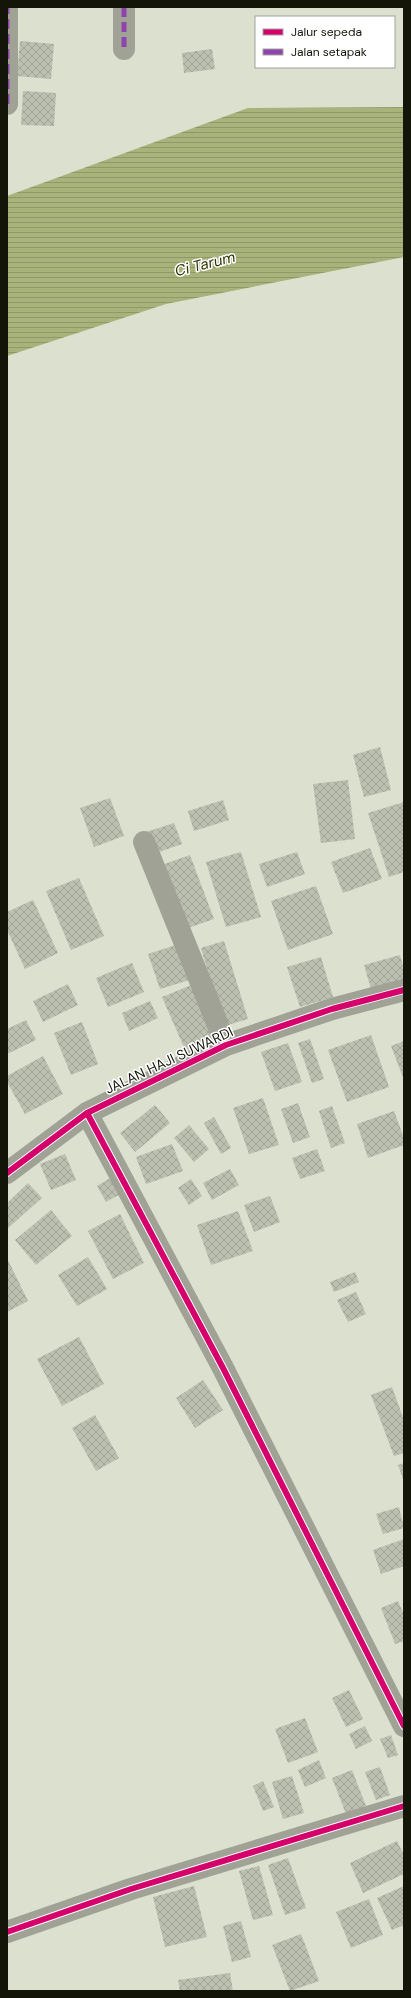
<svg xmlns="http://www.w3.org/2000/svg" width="411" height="1998" font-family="'DM Sans',sans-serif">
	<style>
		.water { fill: url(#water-rules) }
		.building { fill: url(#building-cross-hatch) }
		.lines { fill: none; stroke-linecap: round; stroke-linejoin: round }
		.minor { stroke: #a0a296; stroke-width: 22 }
		.quiet { stroke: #8e44ad; stroke-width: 5; stroke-dasharray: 10 5; stroke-linecap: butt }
		.cycleway-casing { stroke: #fff; stroke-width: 8 }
		.cycleway { stroke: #d6006c; stroke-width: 6 }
		.labels { text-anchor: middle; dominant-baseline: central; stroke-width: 3; stroke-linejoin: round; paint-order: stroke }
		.street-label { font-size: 14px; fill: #131509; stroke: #fff }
		.water-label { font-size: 15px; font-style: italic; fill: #2f3700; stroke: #fff }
	</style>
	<defs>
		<pattern id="water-rules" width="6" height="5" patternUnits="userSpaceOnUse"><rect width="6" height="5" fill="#a8b27b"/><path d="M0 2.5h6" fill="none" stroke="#909869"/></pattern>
		<pattern id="building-cross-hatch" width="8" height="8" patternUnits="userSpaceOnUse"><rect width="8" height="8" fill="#bcc0b1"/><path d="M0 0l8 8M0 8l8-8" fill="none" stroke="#a1a497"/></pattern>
	</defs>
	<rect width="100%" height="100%" fill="#dce0ce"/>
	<path class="water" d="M404 107V257L166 304 7 356V196L248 108Z"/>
	<path class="building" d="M20 41 54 44 51 79 17 76Z
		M212 49 215 69 184 73 182 53Z
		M23 91 56 93 54 126 21 125Z
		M380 747 391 790 364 797 353 755Z
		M348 780 355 839 321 843 313 784Z
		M110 798 124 836 94 847 80 808Z
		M223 800 229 820 194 831 188 811Z
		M404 802V872L389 877 368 813Z
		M174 823 182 844 153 854 146 832Z
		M370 848 382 879 343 893 331 862Z
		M241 852 261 917 226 927 206 862Z
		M297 852 305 874 267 887 259 864Z
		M190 855 214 919 182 930 159 866Z
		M79 878 104 936 71 950 46 891Z
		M316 886 333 934 288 950 271 901Z
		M33 900 58 953 25 969 7 930V912Z
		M224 941 248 1019 224 1026 201 948Z
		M182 943 193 979 160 989 148 954Z
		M400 955 404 970V980L371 989 364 965Z
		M321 957 333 997 300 1007 287 967Z
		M132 963 144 992 108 1007 96 978Z
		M68 984 78 1005 43 1022 33 1001Z
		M194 984 218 1039 186 1052 162 997Z
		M150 1001 158 1018 129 1031 122 1013Z
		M26 1020 36 1040 7 1054V1029Z
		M82 1022 98 1064 71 1075 54 1033Z
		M371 1035 389 1087 347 1102 328 1050Z
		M310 1039 324 1079 312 1083 298 1043Z
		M404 1041V1080L391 1046Z
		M288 1043 302 1082 275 1091 261 1052Z
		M43 1056 63 1094 25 1114 7 1082V1076Z
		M263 1098 279 1145 249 1154 233 1108Z
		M298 1103 310 1137 293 1143 281 1109Z
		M155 1105 170 1123 135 1152 120 1133Z
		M332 1106 345 1143 331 1148 319 1111Z
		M394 1111 404 1138V1145L368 1158 357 1124Z
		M214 1117 231 1148 221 1154 204 1123Z
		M189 1125 209 1149 194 1162 174 1138Z
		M172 1144 183 1171 146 1184 136 1157Z
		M317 1149 325 1171 300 1179 292 1158Z
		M65 1154 76 1180 51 1190 40 1164Z
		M230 1169 239 1185 212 1200 203 1183Z
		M112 1177 122 1193 106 1202 97 1186Z
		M191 1179 202 1196 189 1205 178 1188Z
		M28 1183 42 1198 7 1229V1203Z
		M270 1196 280 1222 254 1232 244 1205Z
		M51 1210 72 1236 36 1265 15 1240Z
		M238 1211 253 1251 211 1265 197 1225Z
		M120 1214 144 1263 113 1279 88 1231Z
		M88 1257 107 1289 77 1306 58 1275Z
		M7 1258 28 1301 7 1312Z
		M355 1272 359 1282 334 1292 330 1282Z
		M356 1292 366 1314 348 1322 337 1300Z
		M79 1337 104 1384 62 1406 37 1359Z
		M203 1380 223 1410 195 1428 176 1398Z
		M392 1387 404 1420V1453L394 1456 371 1395Z
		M95 1415 119 1458 96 1471 72 1428Z
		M404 1463V1478L403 1479 398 1465Z
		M399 1507 404 1528 383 1534 376 1514Z
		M404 1539V1566L381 1574 373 1550Z
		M398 1601 404 1615V1641L395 1644 381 1608Z
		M349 1690 363 1719 346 1727 332 1698Z
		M305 1718 318 1752 288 1763 275 1729Z
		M365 1726 372 1741 356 1749 349 1734Z
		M391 1735 398 1755 388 1758 380 1739Z
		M319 1760 326 1778 305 1787 298 1770Z
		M380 1767 390 1795 376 1800 365 1772Z
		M352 1770 366 1806 346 1814 332 1778Z
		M292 1776 304 1813 283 1819 272 1782Z
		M263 1781 274 1807 263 1811 253 1786Z
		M397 1841 404 1855V1874L363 1893 350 1863Z
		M288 1858 306 1908 285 1915 268 1865Z
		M259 1866 273 1915 253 1920 239 1871Z
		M194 1886 207 1937 165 1947 153 1897Z
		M404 1886V1925L392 1930 377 1898Z
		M369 1899 383 1935 351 1948 336 1912Z
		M241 1921 251 1957 232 1962 223 1926Z
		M301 1934 319 1981 290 1991 272 1945Z
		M230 1973 233 1991H180L178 1980Z"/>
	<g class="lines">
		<path class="minor" d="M124 7V49
			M7 104V7
			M144 842 226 1045
			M87 1113 223 1368 404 1726
			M7 1173 87 1113 226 1045 332 1009 404 990
			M7 1932 131 1889 404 1806"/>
		<path class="quiet" d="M124 7V49
			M7 104V7"/>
		<g class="cycleway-casing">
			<path id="cycleway" d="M87 1113 223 1368 404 1726
				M7 1173 87 1113 226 1045 332 1009 404 990
				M7 1932 131 1889 404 1806"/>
		</g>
		<use href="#cycleway" class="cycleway"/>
	</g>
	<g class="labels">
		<g class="street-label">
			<text transform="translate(169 1060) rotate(-25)">JALAN HAJI SUWARDI</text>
		</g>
		<g class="water-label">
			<text transform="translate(205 264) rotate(-14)">Ci Tarum</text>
		</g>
	</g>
	<rect width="411" height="1998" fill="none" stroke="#131509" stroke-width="16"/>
	<rect x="255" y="16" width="140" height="52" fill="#ffffff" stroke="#a1a19d"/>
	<rect x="263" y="29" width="20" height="6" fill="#d6006c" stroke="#a1a19d"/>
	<text x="291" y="36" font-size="12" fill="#131509">Jalur sepeda</text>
	<rect x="263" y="49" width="20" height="6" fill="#8e44ad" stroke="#a1a19d"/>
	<text x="291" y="56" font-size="12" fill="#131509">Jalan setapak</text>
</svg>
